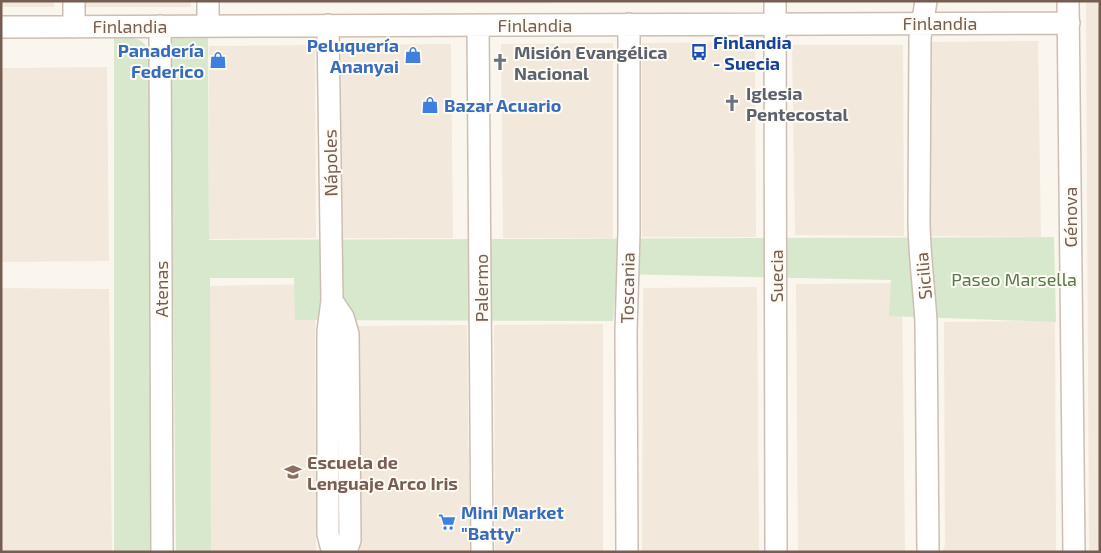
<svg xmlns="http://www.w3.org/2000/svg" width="1101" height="553" font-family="'Exo 2',sans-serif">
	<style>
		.residential { fill: #f2e8dc }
		.education { fill: #f3e9f8 }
		.green { fill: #d8e8cc }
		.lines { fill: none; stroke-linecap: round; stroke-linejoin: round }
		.minor-casing { stroke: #cdbeb3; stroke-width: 24 }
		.minor { stroke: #fff; stroke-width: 21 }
		.labels { text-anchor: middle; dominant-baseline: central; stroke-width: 4; stroke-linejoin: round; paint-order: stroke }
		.street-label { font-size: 18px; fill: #755e51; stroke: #fefaf4 }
		.transit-label { font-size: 18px; font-weight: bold; fill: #164399; stroke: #fefaf4; text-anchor: start }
		.shop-label { font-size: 18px; font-weight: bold; fill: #366cbe; stroke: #fefaf4; text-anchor: end }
		.worship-label { font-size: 18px; font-weight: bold; fill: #5b616d; stroke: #fefaf4; text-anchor: start }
		.park-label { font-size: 18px; fill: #58794a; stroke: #fefaf4 }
		.education-label { font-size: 18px; font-weight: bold; fill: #785e54; stroke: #fefaf4; text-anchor: start }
	</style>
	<rect width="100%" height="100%" fill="#fbf6ed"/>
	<path class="residential" d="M1 1H54V7H1Z
		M80 1H191V7H80Z
		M1086 1H1100V552H1089Z
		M1038 41 1041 237 931 236V42Z
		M755 42 756 237H642V43Z
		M613 43V238H503L501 44Z
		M451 44 453 238H342L341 45Z
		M315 45 316 238 209 239V46Z
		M792 45H903L904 236 795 235Z
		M107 67 109 261 1 262V68Z
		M902 283 905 552H798L796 284Z
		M315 284 316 552H208L209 286Z
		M757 287 759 552H642L643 288Z
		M1 288 109 289 112 552H1Z
		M1055 321 1056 552H942L945 545 944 322Z
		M603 324V552H495L494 325Z
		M467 325 470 552H360L358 326Z"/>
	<path class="education" d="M220 1H551V4H222Z"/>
	<path class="green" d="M170 35 208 37 209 240 1054 237 1056 322 889 316 891 280 617 274 613 321 295 320 294 278H210L211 552H176Z
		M114 37C129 37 147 36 149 55L152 552H114Z"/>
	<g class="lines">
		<g class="minor-casing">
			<path id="minor" d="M74 1V27
				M208 1V26
				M775 1 776 552
				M926 1 920 38 919 219C919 253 924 287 926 322L928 552
				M1068 1 1074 552
				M328 25 332 301 328 331V534L331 546 335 552
				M478 25 482 552
				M160 26 162 552
				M1 27 1069 23
				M332 301 343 317 348 334 350 540 346 552
				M627 552 626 331 629 232V24"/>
		</g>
		<use href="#minor" class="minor"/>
	</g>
	<defs>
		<g id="bus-bare" transform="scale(1.35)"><path d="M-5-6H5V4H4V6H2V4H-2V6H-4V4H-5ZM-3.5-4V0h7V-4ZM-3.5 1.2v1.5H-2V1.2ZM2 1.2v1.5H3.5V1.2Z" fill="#1a4fb4" stroke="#fefaf4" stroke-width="2.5" paint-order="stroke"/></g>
		<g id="shop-bare" transform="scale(1.35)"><path d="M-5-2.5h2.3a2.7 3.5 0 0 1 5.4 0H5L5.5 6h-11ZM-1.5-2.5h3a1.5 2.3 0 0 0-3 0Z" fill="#3f7fe0" stroke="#fefaf4" stroke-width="2.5" paint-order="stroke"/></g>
		<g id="church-bare" transform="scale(1.35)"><path d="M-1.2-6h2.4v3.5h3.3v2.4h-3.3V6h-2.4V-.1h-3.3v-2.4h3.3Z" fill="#6b7280" stroke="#fefaf4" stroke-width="2.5" paint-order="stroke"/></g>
		<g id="school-bare" transform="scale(1.35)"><path d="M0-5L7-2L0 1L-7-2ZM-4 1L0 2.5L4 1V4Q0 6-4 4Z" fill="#8d6e63" stroke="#fefaf4" stroke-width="2.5" paint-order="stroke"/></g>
		<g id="supermarket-bare" transform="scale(1.35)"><path d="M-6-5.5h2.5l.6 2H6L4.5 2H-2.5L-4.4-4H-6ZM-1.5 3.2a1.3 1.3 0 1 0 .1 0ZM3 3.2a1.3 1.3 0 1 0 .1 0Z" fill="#3f7fe0" stroke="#fefaf4" stroke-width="2.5" paint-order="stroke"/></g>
	</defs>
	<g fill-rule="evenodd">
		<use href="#bus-bare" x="699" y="52"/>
		<use href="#shop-bare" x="413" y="55"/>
		<use href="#shop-bare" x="218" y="60"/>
		<use href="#church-bare" x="500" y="62"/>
		<use href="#church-bare" x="732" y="103"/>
		<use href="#shop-bare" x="430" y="105"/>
		<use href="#school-bare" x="293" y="472"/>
		<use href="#supermarket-bare" x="447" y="522"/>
	</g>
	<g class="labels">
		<g class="street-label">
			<text x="940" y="23">Finlandia</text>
			<text x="535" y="25">Finlandia</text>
			<text x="130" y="26">Finlandia</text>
			<text transform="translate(330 163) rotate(-91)">Nápoles</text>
			<text transform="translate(1070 217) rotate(-90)">Génova</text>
			<text transform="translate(776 276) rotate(-90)">Suecia</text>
			<text transform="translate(923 276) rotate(-95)">Sicilia</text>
			<text transform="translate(481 288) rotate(-90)">Palermo</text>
			<text transform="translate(627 288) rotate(-89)">Toscania</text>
			<text transform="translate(161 289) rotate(-90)">Atenas</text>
		</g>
		<g class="transit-label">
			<text x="713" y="42">Finlandia<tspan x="713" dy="21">- Suecia</tspan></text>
		</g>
		<g class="shop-label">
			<text x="399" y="45">Peluquería<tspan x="399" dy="21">Ananyai</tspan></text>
			<text x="204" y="50">Panadería<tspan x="204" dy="21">Federico</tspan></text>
			<text x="444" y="105" text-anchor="start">Bazar Acuario</text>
			<text x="461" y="512" text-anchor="start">Mini Market<tspan x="461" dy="21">"Batty"</tspan></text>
		</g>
		<g class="worship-label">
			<text x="514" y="52">Misión Evangélica<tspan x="514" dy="21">Nacional</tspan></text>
			<text x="746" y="93">Iglesia<tspan x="746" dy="21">Pentecostal</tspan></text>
		</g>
		<g class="park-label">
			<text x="1014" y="279">Paseo Marsella</text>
		</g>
		<g class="education-label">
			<text x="307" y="462">Escuela de<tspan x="307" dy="21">Lenguaje Arco Iris</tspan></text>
		</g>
	</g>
	<rect width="1101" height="553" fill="none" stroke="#755e51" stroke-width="5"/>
</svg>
